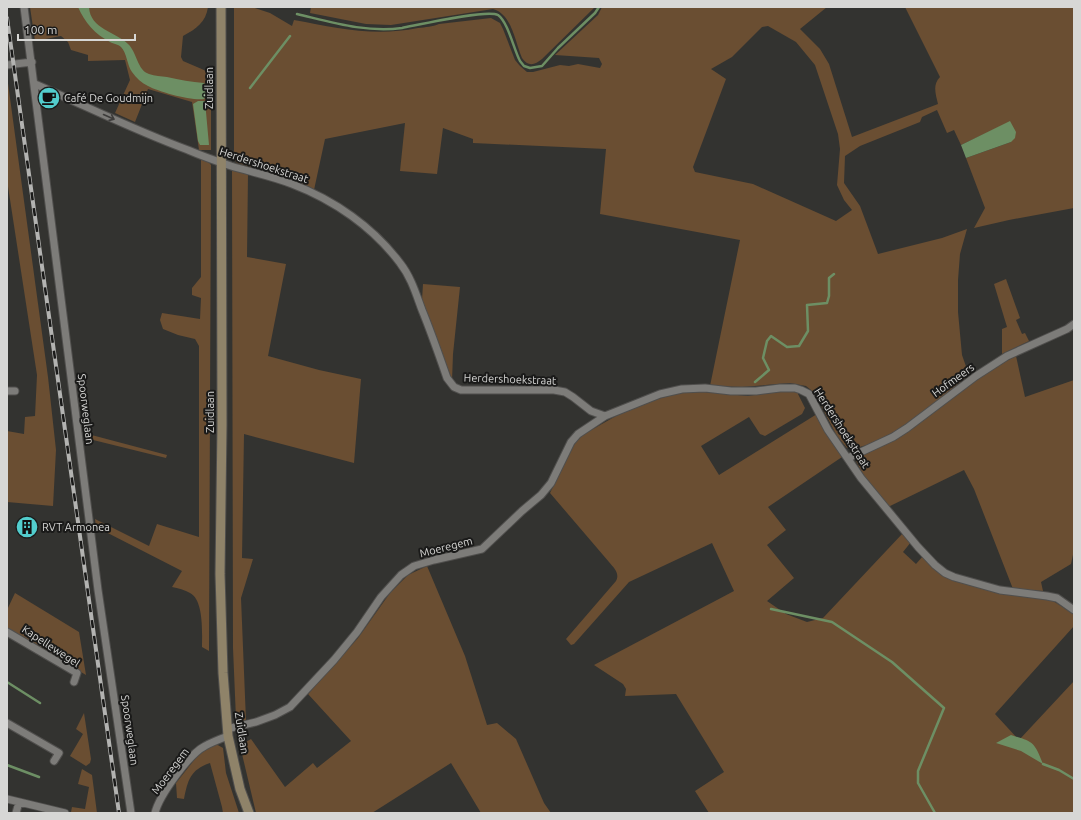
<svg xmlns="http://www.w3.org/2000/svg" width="1081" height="820" font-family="Ubuntu,sans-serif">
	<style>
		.green { fill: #6a4e32; fill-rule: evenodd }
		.water { fill: #6d8f64 }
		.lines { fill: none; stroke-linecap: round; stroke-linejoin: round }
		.stream { stroke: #6d8f64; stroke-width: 2.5 }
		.minor-casing { stroke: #504f4d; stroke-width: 9 }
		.secondary-casing { stroke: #504f4d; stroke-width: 11 }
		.minor { stroke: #7d7c79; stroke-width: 7 }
		.secondary { stroke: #8f8369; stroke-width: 9 }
		.rail-casing { stroke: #b3b3b1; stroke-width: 4 }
		.rail { stroke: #1a1a19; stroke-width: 2.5; stroke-dasharray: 8; stroke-linecap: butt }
		.oneway { stroke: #3d3c3b }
		.labels { text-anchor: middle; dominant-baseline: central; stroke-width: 4; stroke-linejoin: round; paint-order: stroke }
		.street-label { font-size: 11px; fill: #d7d7d5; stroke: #1a1a19 }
		.poi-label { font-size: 11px; fill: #d7d7d5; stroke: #1a1a19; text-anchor: start }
	</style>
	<rect width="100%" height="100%" fill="#333330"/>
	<path class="green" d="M30 7H208C206 22 196 29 183 36L181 57 183 61 204 70 211 76V150H199L192 102 148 89 135 122 115 113 130 80 125 60 88 61V55L71 50 68 42 61 36 35 41Z
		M234 7H252L270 13 292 26 294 20C337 28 374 37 418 28 426 27 432 27 439 24L491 18 500 23 503 29 515 60 520 66 527 72H533L560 65 569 66 578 64 600 68 602 64 599 58 555 55 598 15 602 7H827L800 29 820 49 829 64 852 137 938 104C936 95 932 85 940 77L905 7H1074V208L1009 220 974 228 985 208 966 158 1011 142 1010 122 961 145 954 130 947 133 937 110 922 117 920 122 860 146 845 156 844 183 860 206 878 254 942 238 967 229 960 254 958 280V312L962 355 969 375C941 397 883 451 847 448L837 436 817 398 811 390 806 386 790 383 742 387 710 386 740 240 600 214 606 149 473 143V139L443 128 437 174 400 171 405 123 325 139 314 190 289 179 237 163 234 159ZM768 26 796 42 815 65 838 134 840 149 837 185 844 200 852 210 836 221 753 184 695 172 693 167 726 79 711 69 732 57 762 27Z
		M311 7H595L542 59C535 65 528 67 522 58 515 42 512 14 493 9L391 25 366 24 310 13Z
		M7 76 48 377 56 450 53 506 7 502V431L24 434 25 417 35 416 37 375 7 180Z
		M201 158 206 159 211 165 209 651 202 647C202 633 204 600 190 593 185 590 178 588 172 587L182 571 96 527 95 519 149 546 157 524 199 537V346L195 339 178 335 163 329 160 320 162 313 200 319 201 298 192 295V288L201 277Z
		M232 170 248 174 247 257 286 264 268 356 319 370 361 379 354 463 244 434 242 558 253 559 241 598 246 721H241L236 719 233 648Z
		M1006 279 1020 318 1016 320 1022 334 1025 333 1029 341 1002 354V329L1007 327 994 284Z
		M423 284 460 287 453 354 452 381 449 377 422 300Z
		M1016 356 1025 397 1074 380V550L1071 564 1041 582 1043 591 1013 589 974 489 964 470 888 507 864 476 856 461 857 458C872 448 890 444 906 433 943 408 975 376 1016 356Z
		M787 390 798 392V394L805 408 802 414 765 436 760 434 749 417 701 446 719 475 817 414 842 457 768 507 786 530 767 545 794 578 767 601 786 614 807 622 823 618 903 533 911 542 903 552 916 564 923 556 946 577 1053 601 1074 614V626L995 714 1019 740 1074 681V813H709L695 791 724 772 676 694 625 696 626 689 623 684 594 665 734 591 712 543 629 582 574 644 571 645 566 639 616 581C620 573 614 568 609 562L550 493 572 448 579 437 616 416 636 407 658 399 683 392 694 391 748 396Z
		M84 433 167 455 166 458 85 438Z
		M427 566 465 656 487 725 497 723 516 739 544 803 551 813H481L451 763 372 813H256L242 754 238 733 243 730 246 742 251 739 285 787 313 763 317 768 351 741 308 694 358 638 390 593 408 575Z
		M15 593 79 632 86 675 7 628V610Z
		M84 713 91 759 90 763 86 766 70 756 83 734 76 729Z
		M216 744 223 748 226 773 239 813H223L222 807 210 763C190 770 188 780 184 799L177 798 176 783 195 759 207 748Z
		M82 769 92 775 97 813 71 812 72 807 85 809 89 787 78 784Z"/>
	<path class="water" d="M78 7H89C90 29 116 32 128 44 137 52 137 70 149 74 155 76 161 76 167 77 180 80 191 82 204 83 208 88 208 94 204 99 192 101 159 92 148 86 142 83 136 78 132 72 127 65 127 53 121 47 118 44 114 44 110 42 95 34 85 23 78 7Z
		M198 101H205L209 145H200L198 141 193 104Z
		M1010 121 1016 132 1015 138 1011 142 966 158 961 145Z
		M1011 735C1033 742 1034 741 1043 764L1021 751 996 743Z"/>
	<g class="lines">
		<path class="stream" d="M297 14C331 22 366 33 402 28 418 25 487 9 498 15 508 22 514 50 520 61L524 66 530 68 542 66 558 48 595 13 599 7
			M250 88 290 36
			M755 382 769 370 763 358 767 341 771 336 787 347 799 346 808 331 807 305 827 303 829 296V278L834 274
			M771 609 832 622 892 662 944 708 918 771V783L935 813
			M7 682 40 703
			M1043 764 1059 770 1074 779
			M7 765 39 777"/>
		<g class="minor-casing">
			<path id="minor" d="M24 7 98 590 131 813
				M7 65 32 62
				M35 84C86 106 136 131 188 150 202 156 216 161 231 166 251 172 272 176 292 184 334 200 373 227 400 263 411 277 416 294 422 310 431 332 439 355 447 378L454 387 461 390H554L565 392 573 397 591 411 605 416 660 394 682 389 705 388 731 391H756L780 388H795L801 390 809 394 828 430 861 478 918 547 935 565 945 573 954 577 1000 590 1047 596 1057 598 1074 610
				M7 391H15
				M848 458 893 437 907 428 976 376 1007 356 1067 329 1074 324
				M7 632 77 673 74 682
				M7 723 59 753 54 761
				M227 729 256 722 275 715 290 707 334 660 357 632 381 597 401 575 414 566 434 560 482 549 522 511 541 495 551 483 571 442 578 434 605 416
				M7 799 65 813
				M16 813 19 802
				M155 813C159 796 189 754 205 746 212 742 220 739 228 736"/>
		</g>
		<g class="secondary-casing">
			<path id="secondary" d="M221 7 222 425 220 574 223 673 228 736 240 789 249 813"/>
		</g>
		<use href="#minor" class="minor"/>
		<use href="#secondary" class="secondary"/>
		<g class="rail-casing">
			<path id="rail" d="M7 18 119 813"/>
		</g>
		<use href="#rail" class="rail"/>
	</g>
	<defs><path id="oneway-shaft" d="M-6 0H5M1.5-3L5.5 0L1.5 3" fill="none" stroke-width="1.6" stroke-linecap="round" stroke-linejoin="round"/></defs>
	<use class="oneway" href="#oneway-shaft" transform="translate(109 117) rotate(24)"/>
	<defs>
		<g id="cafe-disc" transform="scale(1.15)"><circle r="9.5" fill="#52cdcd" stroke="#1a1a19"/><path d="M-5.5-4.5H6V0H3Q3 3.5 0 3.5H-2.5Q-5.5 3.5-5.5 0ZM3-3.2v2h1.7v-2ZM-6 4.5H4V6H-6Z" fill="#111"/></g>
		<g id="building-disc" transform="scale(1.15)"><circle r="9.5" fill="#52cdcd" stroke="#1a1a19"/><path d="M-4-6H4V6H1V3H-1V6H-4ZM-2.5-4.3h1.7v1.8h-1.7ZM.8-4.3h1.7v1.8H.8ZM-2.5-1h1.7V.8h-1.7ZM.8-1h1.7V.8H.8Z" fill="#111"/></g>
	</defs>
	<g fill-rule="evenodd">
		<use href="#cafe-disc" x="49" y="98"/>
		<use href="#building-disc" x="27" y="527"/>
	</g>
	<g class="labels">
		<g class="street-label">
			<text transform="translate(209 88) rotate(-90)">Zuidlaan</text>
			<text transform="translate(264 165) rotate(18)">Herdershoekstraat</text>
			<text transform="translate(510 379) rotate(2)">Herdershoekstraat</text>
			<text transform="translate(953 380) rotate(-36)">Hofmeers</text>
			<text transform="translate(86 409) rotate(83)">Spoorweglaan</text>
			<text transform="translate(210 412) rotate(-90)">Zuidlaan</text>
			<text transform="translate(842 428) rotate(57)">Herdershoekstraat</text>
			<text transform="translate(446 547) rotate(-14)">Moeregem</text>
			<text transform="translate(51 646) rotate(33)">Kapellewegel</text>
			<text transform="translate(130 730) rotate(82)">Spoorweglaan</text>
			<text transform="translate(242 733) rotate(81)">Zuidlaan</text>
			<text transform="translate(170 771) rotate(-53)">Moeregem</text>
		</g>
		<g class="poi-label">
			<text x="64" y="98">Café De Goudmijn</text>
			<text x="42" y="527">RVT Armonea</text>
		</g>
	</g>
	<rect width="1081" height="820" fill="none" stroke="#d7d7d5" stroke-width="16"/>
	<path d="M18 34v6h117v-6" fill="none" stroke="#d7d7d5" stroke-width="2"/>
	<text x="24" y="34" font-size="12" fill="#d7d7d5" stroke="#1a1a19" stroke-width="3" paint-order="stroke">100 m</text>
</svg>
